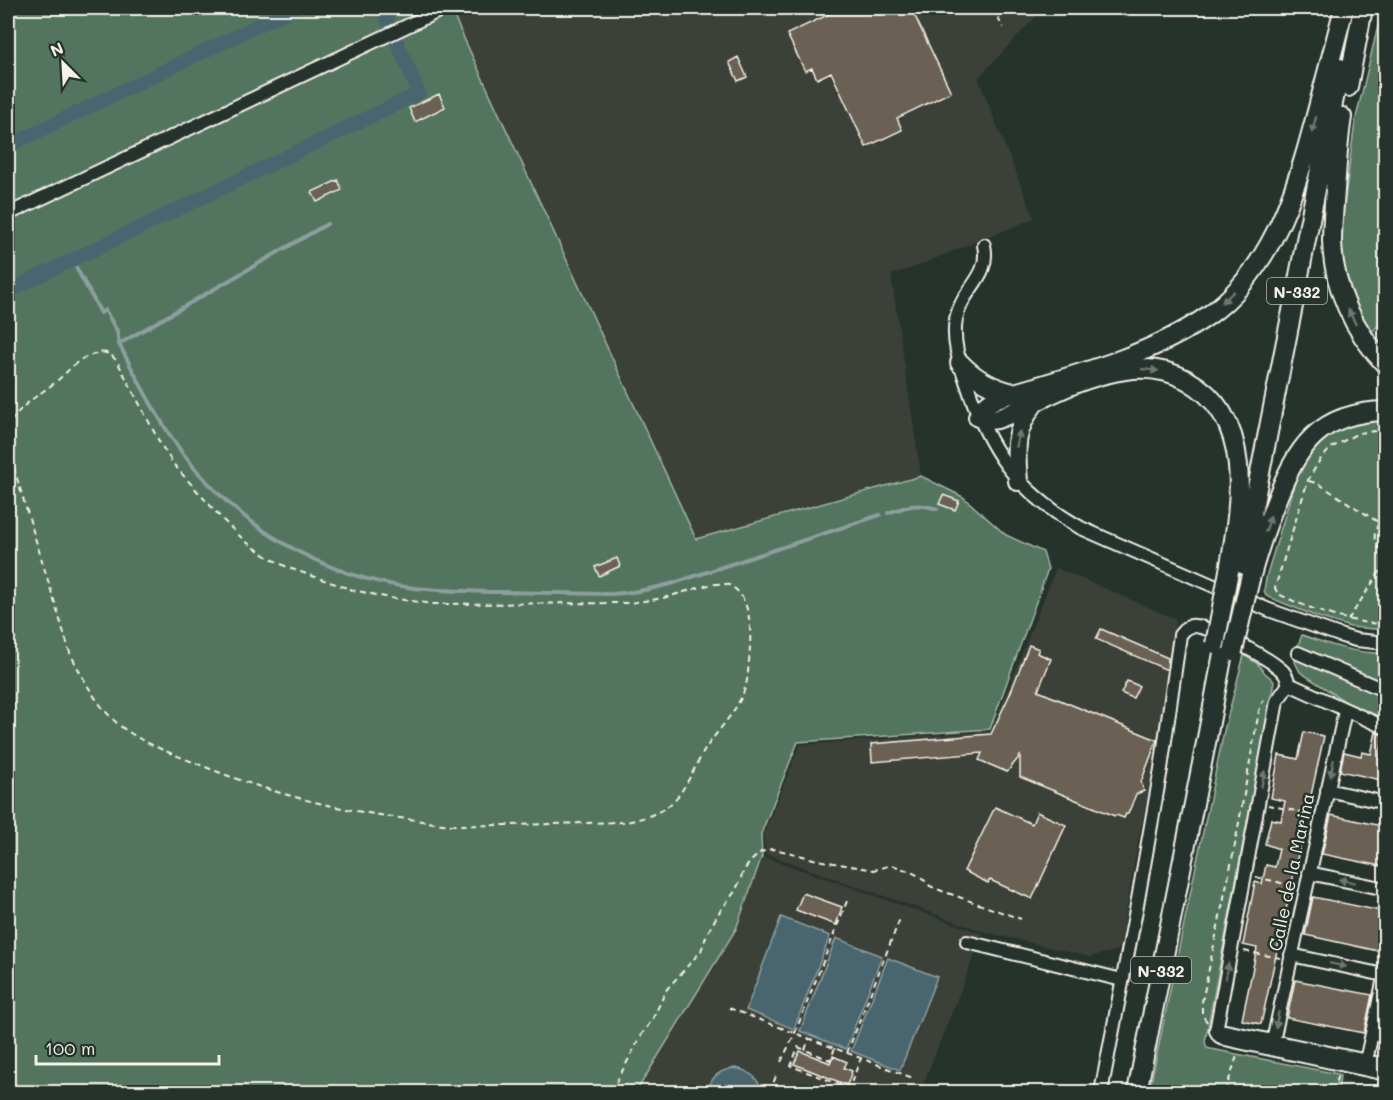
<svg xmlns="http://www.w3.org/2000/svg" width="1393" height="1100" font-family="Mali,sans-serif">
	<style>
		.built { fill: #3a4138 }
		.green { fill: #52745f; stroke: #a3b2a4; stroke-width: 1.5 }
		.water { fill: #49666f; stroke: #8d9e9f; stroke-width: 1.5 }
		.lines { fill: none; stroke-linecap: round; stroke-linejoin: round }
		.stream { stroke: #8d9e9f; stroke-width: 4 }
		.canal { stroke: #49666f; stroke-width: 14 }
		.building { fill: #6a6152; stroke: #f4f1e8; stroke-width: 1.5 }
		.minor-casing { stroke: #f4f1e8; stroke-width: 16 }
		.highway-casing { stroke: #f4f1e8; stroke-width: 22 }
		.path { stroke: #f4f1e8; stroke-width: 2; stroke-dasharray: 6 4.5; stroke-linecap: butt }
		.minor { stroke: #26332d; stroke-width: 12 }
		.highway { stroke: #26332d; stroke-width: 18 }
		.highway-bridge-casing { stroke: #f4f1e8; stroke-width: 22; stroke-linecap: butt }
		.highway-bridge { stroke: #26332d; stroke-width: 18 }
		.oneway { fill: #6e766e }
		.labels { text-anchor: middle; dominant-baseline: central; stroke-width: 5; stroke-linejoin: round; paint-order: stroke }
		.shield { fill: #26332d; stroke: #b6b8b0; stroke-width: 1.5 }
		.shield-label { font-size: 16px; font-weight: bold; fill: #f4f1e8 }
		.street-label { font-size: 18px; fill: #f4f1e8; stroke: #26332d }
	</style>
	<rect width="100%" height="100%" fill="#26332d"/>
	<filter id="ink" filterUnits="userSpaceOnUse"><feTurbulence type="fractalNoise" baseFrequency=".0167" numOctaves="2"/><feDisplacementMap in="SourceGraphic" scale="12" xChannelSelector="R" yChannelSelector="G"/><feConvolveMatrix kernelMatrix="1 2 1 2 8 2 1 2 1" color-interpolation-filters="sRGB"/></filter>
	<g filter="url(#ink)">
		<path class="built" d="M8 8H1044L978 78 1034 218 917 266 891 275 921 476 963 497 726 569Z
			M1056 568 1176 619 1157 752 1138 841 1120 947 1116 951 1096 955 1090 957 985 932 766 854 763 835 800 745 991 731Z
			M762 856 983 934 920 1092H802L797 1091 762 1092 759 1083H710L707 1092H636L736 929Z
			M1340 1081 1386 1090 1385 1092H1338Z"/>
		<path class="green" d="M8 8H450L696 539 921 476 963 497 1006 535 1043 552 1048 569 990 729 798 742 761 834 762 856 736 929 636 1092H8Z
			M1382 9H1386V317L1373 331 1367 327 1358 311 1346 276 1341 242 1342 220 1355 122Z
			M1385 418V630L1350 627 1315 616 1266 596 1264 590 1267 574 1296 479C1307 452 1328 431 1357 422 1366 419 1376 419 1385 418Z
			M1302 635C1330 645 1356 654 1385 653V719L1346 702 1300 672 1295 662 1296 660 1293 658Z
			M1244 655 1258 664 1264 672 1272 679 1274 682 1205 1042 1207 1048 1211 1049 1338 1074 1340 1076 1338 1092H1149L1224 731Z"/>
		<path class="water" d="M781 917 830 936 794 1029 746 1010Z
			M836 938 882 956 846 1049 800 1031Z
			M888 958 937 977 900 1070 851 1051Z
			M735 1068C750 1071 758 1077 762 1092H707C711 1077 719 1070 735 1068Z"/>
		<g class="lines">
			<path class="stream" d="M72 260 101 313 105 310 117 331 119 344C138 380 157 418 181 451 236 525 321 577 414 588 441 591 468 591 496 592 534 593 572 593 610 594 632 593 653 589 674 583L880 515
				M119 344 327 224
				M888 513C907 506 917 502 937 509"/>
			<path class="canal" d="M8 146 294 8
				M8 291 419 93 382 8"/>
		</g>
		<path class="building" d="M842 8H911L951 92 897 118 902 130 866 147 831 72 817 79 812 68 805 71 787 34Z
			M738 57 747 77 738 81 729 62Z
			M439 94 445 107 415 122 409 108Z
			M338 180 342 190 317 202 312 192Z
			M943 495 959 501 955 510 939 504Z
			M617 558 620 566 599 576 595 567Z
			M1101 629 1168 658 1167 670 1096 639Z
			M1029 645 1039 649 1037 653 1051 659 1038 691 1157 740 1141 782 1144 791 1136 794 1128 814H1126L1124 818 1116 815 1115 816 1020 777V756L1007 772 979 760 982 753 872 762 871 744 991 734 1010 694Z
			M1127 681 1139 686 1133 698 1121 693Z
			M1304 732 1324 736 1261 1024 1242 1020 1257 948 1243 945 1255 882 1262 884 1266 865 1275 867 1279 849 1265 844 1271 819 1281 821 1285 801 1271 798 1279 755 1298 759Z
			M1376 732 1384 736 1379 759 1386 761V781L1340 771 1344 752 1361 756 1362 752 1371 754Z
			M995 807 1032 824 1037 812 1066 825 1032 899 990 880 988 883 964 871Z
			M1331 815 1386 827V867L1322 854Z
			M803 893 842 907 836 925 796 910Z
			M1313 897 1386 912V943L1383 952 1305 935Z
			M1295 980 1372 995 1364 1033 1287 1018Z
			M800 1051 830 1063 833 1056 847 1062 844 1068 852 1071 847 1085 794 1064Z"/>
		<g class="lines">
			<g class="minor-casing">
				<path id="minor" d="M8 214 445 8
					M984 245C991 278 962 288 956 319 952 341 959 361 966 381 988 450 1017 492 1081 528L1269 610 1342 636 1356 640 1386 643
					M1298 653 1386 691
					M1289 684 1277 701 1216 1031 1219 1036 1225 1039 1386 1074
					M1289 684 1386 728
					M1327 790 1386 803
					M1309 873 1386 889
					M967 942 1122 980
					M1291 955 1384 975
					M1216 1029 1386 1065
					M1273 1041 1345 711
					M1366 1061 1386 969
					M1101 1092 1137 905 1161 769 1180 635C1184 630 1188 625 1195 626 1211 627 1266 657 1279 668 1285 672 1287 677 1289 684"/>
			</g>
			<g class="highway-casing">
				<path id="highway" d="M1348 87 1363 8
					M1342 117C1338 141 1337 166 1335 190 1334 207 1332 224 1332 241 1333 287 1354 332 1386 365
					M960 363C975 379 991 388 1013 393
					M1018 481C1015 447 1014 430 1035 402
					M1242 564 1340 68
					M1229 571C1240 506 1256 418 1187 380 1168 370 1146 367 1125 370 1098 374 1071 384 1047 396 1031 404 1015 413 997 419L989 420 978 417C983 407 987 403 997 398 1065 378 1150 357 1209 315 1277 266 1300 177 1320 100 1328 69 1336 39 1344 8
					M1250 579C1257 554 1265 529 1275 504 1296 447 1319 412 1386 411
					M1137 1092 1207 738 1224 648"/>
			</g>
			<path class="path" d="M993 8 1003 28
				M102 352 110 354 117 361 161 445 175 466 223 520 245 541 268 557 289 568 353 590 390 598 433 604 631 603C642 601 652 600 663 598 678 595 716 579 729 585 754 597 751 639 749 661 748 670 748 679 745 688 738 710 721 726 708 745 695 764 686 792 668 806 655 815 641 819 626 822 570 823 514 826 458 825 441 825 425 821 408 819 337 810 269 793 203 766 176 755 140 743 118 724 96 705 83 678 70 653L9 452C8 443 6 432 10 424 21 403 42 394 59 379 66 373 72 366 80 360 87 356 94 354 102 352Z
				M1386 430 1358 433 1331 448 1320 460 1308 480 1275 588 1278 594C1313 610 1346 623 1386 624
				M1309 481 1319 484 1378 522
				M1386 516C1372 527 1370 544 1386 555
				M1348 620 1386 562
				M1268 805 1310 814
				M1256 877 1294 886
				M1244 951 1280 958
				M729 1008 913 1078
				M1207 1022 1202 1014V1002L1234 850 1259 711 1262 703 1264 700
				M835 1048 830 1060 798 1047 791 1066 849 1088 861 1058
				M805 1050 809 1039
				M847 1053 901 916
				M781 1062 795 1033 847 901
				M611 1092 642 1034 652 1020 667 989 701 951 707 934 718 914 736 890 744 870 751 861 761 852 772 849 788 852 817 860 874 870 888 866H895L911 872 921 877 930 886 942 891 1021 919
				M770 1092 776 1076
				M1225 1092 1238 1053
				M1333 1092 1338 1074"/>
			<use href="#minor" class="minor"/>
			<use href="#highway" class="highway"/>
			<g class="highway-bridge-casing">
				<path id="highway-bridge" d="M1215 644 1229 571
					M1233 651 1250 579"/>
			</g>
			<use href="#highway-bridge" class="highway-bridge"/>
		</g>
		<defs><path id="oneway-solid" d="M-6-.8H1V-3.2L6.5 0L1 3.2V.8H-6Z" transform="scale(1.5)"/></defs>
		<g class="oneway">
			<use href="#oneway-solid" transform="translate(1314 125) rotate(104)"/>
			<use href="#oneway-solid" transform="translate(1228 297) rotate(136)"/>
			<use href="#oneway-solid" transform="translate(1352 317) rotate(-117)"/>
			<use href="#oneway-solid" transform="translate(1150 370) rotate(6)"/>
			<use href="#oneway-solid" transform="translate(1018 439) rotate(-79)"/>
			<use href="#oneway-solid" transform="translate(1268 524) rotate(-71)"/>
			<use href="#oneway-solid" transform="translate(1332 768) rotate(102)"/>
			<use href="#oneway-solid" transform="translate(1263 779) rotate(-79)"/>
			<use href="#oneway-solid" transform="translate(1347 881) rotate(-168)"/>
			<use href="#oneway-solid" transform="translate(1338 965) rotate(12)"/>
			<use href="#oneway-solid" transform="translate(1227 971) rotate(-80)"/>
			<use href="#oneway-solid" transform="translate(1277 1020) rotate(102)"/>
		</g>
	</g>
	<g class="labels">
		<g class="shield">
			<rect x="1267" y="278" width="60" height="26" rx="4.5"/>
			<rect x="1131" y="957" width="60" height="26" rx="4.5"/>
		</g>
		<g class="shield-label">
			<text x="1297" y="291">N-332</text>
			<text x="1161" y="970">N-332</text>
		</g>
		<g class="street-label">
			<text transform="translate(1291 872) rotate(-78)">Calle de la Marina</text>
		</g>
	</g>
	<rect width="1393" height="1100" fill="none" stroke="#26332d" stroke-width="30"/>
	<rect x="15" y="15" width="1363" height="1070" fill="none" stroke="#f4f1e8" stroke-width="2" filter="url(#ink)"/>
	<g transform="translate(63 63) rotate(336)" stroke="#26332d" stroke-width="4.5" paint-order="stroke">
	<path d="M0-4.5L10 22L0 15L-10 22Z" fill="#f4f1e8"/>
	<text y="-9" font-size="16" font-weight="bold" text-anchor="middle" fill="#f4f1e8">N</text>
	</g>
	<path d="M36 1055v9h183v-9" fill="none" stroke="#f4f1e8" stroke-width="3"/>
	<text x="45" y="1055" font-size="18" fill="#f4f1e8" stroke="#26332d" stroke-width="4.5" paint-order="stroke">100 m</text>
</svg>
